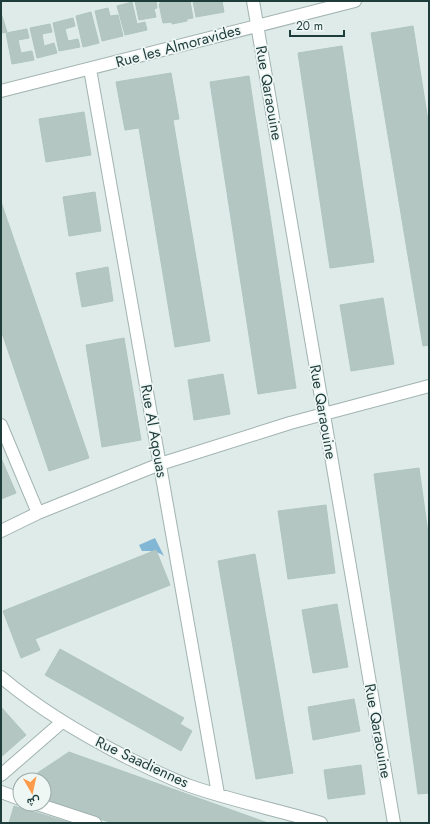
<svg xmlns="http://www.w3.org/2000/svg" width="430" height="824" font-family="Jost,Vazirmatn,sans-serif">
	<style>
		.water { fill: #81b7d5 }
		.building { fill: #b3c6c1; stroke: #b0c5c1 }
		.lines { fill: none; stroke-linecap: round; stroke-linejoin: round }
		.minor-casing { stroke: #a1b3b0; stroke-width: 14 }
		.minor { stroke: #fff; stroke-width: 12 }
		.labels { text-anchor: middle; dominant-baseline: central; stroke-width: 3.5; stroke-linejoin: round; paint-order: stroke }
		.street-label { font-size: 15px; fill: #1e3c3a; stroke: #eff7f5 }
	</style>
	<rect width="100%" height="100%" fill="#deebe8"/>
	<path class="water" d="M155 538 164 556C157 551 151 551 142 551L139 545Z"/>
	<path class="building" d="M135 1H156L157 8 154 9 156 17 139 20Z
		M160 1H190L193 18 187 19V21L172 24V22L163 23 159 4H160Z
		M193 1H222L224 12 196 17Z
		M132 2 137 24 145 22 147 30 125 35 117 6Z
		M108 8 110 16 118 15 123 36 102 41 95 11Z
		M91 12 99 43 83 47 76 16Z
		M1 13 7 32 1 33Z
		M73 18 75 26 65 29 68 41 78 39 80 47 59 51 53 23Z
		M50 24 52 32 42 34 44 46 54 43 57 53 37 58 30 28Z
		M413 26 429 127V345L423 346 371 33Z
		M27 29 29 38 18 40 21 53 32 51 34 60 12 64 6 33Z
		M342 46 374 262 330 268 298 53Z
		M171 73 179 119 173 120 210 341 175 347 139 128 125 130 116 82Z
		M249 76 296 388 258 394 210 82Z
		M84 112 91 155 46 162 39 119Z
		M95 192 101 231 69 236 63 197Z
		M1 202 89 458 49 471 1 330Z
		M108 267 113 301 82 307 76 273Z
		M383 298 394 364 351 371 340 305Z
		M124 338 141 440 102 447 86 345Z
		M223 374 230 414 194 420 188 380Z
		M1 458 16 493 1 499Z
		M419 468 429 540V793L418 794 374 474Z
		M326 505 335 573 288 579 278 511Z
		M156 550 170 585 35 639 40 650 21 658 3 611Z
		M255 554 293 773 256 779 218 561Z
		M337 604 348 667 313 673 302 610Z
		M60 649 184 718 180 724 192 731 181 751 45 675Z
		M354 699 360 731 313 740 308 707Z
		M1 707 26 735 1 757Z
		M69 752 268 823H113L44 802V780H27Z
		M361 765 365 794 328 799 324 770Z
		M20 785V794L10 791Z
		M14 806 71 823H9Z"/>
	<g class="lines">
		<g class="minor-casing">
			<path id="minor" d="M253 1 394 823
				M90 69 218 794
				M1 91 355 1
				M1 425 38 513
				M1 531 38 513 160 464 290 423 429 386
				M1 677C39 709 81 734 126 757 147 767 168 778 190 786 233 801 278 810 321 823
				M1 775 62 722
				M1 792 20 799
				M37 804 95 823"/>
		</g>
		<use href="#minor" class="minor"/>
	</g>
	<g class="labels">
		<g class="street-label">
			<text transform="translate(178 46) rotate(-15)">Rue les Almoravides</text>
			<text transform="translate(269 93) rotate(80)">Rue Qaraouine</text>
			<text transform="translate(323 412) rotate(80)">Rue Qaraouine</text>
			<text transform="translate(154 431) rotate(80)">Rue Al Aqouas</text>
			<text transform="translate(378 731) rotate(80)">Rue Qaraouine</text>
			<text transform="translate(142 762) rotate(25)">Rue Saadiennes</text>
		</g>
	</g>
	<rect width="430" height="824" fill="none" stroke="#1e3c3a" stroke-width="4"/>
	<g transform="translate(32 792) rotate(171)"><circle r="19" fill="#eff7f5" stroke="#9bacaa"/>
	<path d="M0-3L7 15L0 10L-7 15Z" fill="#fc9b4b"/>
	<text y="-6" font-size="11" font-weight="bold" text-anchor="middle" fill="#1e3c3a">ش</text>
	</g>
	<path d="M290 30v6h54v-6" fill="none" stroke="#1e3c3a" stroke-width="2"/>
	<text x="296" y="30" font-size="12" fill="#1e3c3a" stroke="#eff7f5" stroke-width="3" paint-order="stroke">20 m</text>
</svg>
